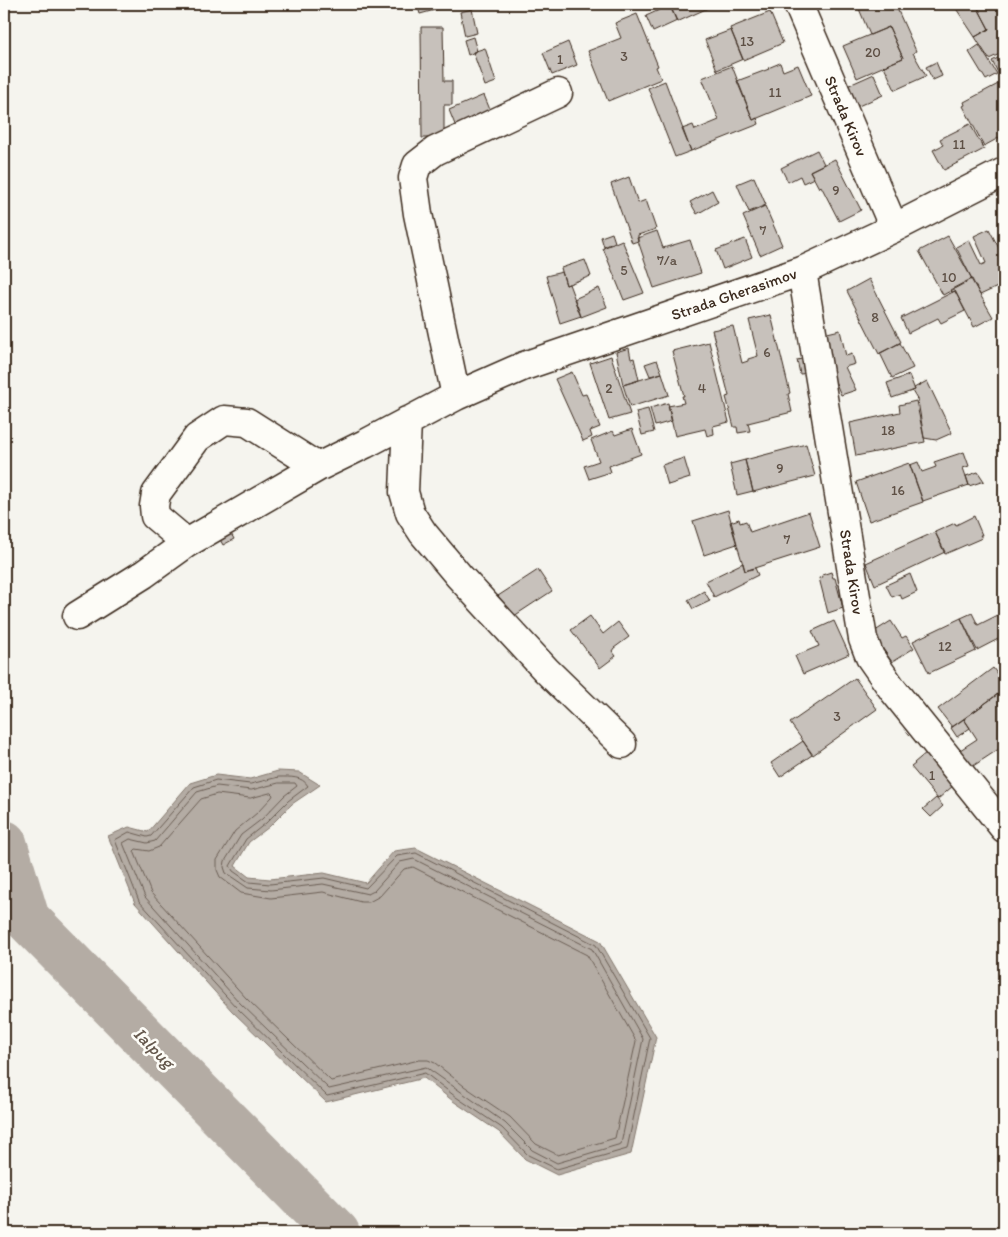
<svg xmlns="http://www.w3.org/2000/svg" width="1008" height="1237" font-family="Itim,sans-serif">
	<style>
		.water { fill: #b4aca4; stroke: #84786e }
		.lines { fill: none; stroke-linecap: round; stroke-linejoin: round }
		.shore { stroke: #6b5e54; stroke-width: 1 }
		.river { stroke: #b4aca4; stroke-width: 46 }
		.building { fill: #c7c1bb; stroke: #3b2a1e }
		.minor-casing { stroke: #3b2a1e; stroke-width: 31 }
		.minor { stroke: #fdfcf7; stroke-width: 28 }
		.labels { text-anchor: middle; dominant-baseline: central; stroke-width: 5; stroke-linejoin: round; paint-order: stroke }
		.number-label { font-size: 14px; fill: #5e5045 }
		.street-label { font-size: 16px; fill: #3b2a1e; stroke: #fdfcf7 }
		.water-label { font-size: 18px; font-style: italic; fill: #65584d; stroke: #fdfcf7 }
	</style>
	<rect width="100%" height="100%" fill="#f5f4ee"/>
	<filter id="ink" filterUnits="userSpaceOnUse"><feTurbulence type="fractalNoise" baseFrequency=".02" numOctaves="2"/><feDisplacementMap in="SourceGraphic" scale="10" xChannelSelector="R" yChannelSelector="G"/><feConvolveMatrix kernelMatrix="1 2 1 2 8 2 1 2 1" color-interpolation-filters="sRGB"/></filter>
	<g filter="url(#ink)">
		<path class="water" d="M278 771 299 772 320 785 292 804 269 827 249 842 235 866 249 877 270 879 324 873 366 883 394 851 416 848 600 941 656 1037 631 1154 557 1175 525 1159 499 1132 453 1101 424 1078 326 1102 232 1011 135 903 108 836 129 827 148 832 190 783 216 775 250 779Z"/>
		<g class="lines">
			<path class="shore" d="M279 777C291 777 302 776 308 786L288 801 266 823 246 839 230 866 233 871 249 882 270 884 324 878 366 888 397 856 416 853 596 945 650 1038 627 1149 557 1169 528 1155 502 1128 456 1097 425 1073 327 1096 236 1007 139 901 115 840 129 832 147 837 151 836 194 787 216 780 250 784Z
				M279 783H295L297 786 284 796 262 819 241 835 225 861 224 867 226 873 248 888 271 890 323 884 368 894 374 891 400 862 414 859 592 949 643 1039 621 1144 557 1163 532 1150 505 1123 426 1067 329 1089 240 1003 145 897 123 843 130 839 147 843 155 841 197 792 217 786 251 790Z
				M271 793 273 795 272 797 257 813 235 831 217 860V870L220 877 241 893 271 898 323 892 361 902H369L380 896 404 869 413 867 587 955 636 1041 615 1138 558 1155 536 1144 510 1117 464 1086 435 1063 428 1060H419L331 1081 246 998 151 893 134 851 136 849 149 851 159 847 201 799 217 794 250 798Z"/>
			<path class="river" d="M4 843 27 919 337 1233"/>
		</g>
		<path class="building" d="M417 4H441L442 8 420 14Z
			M669 4H717L677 22Z
			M857 4H895L916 51 913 53 926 76 895 90 884 66 903 58 889 27 870 35Z
			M953 4H980L982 6 978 8 989 29 975 37Z
			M986 4H1004V52L989 59 975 37 989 29 978 8Z
			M670 5 677 21 653 32 646 16Z
			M472 9 477 33 465 36 460 12Z
			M770 12 783 43 743 60 730 28Z
			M637 14 658 66 656 67 661 79 608 101 588 51 621 38 615 23Z
			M421 27H443L444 81H452V105H444V134L443 138H422Z
			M889 27 903 58 857 78 843 46Z
			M731 30 743 59 717 70 705 40Z
			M473 37 477 51 468 55 464 40Z
			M568 42 577 65 552 75 543 53Z
			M979 45 997 74 986 80 969 52Z
			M485 48 496 82 485 86 473 52Z
			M1004 55V81L1003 82 992 61Z
			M936 62 942 76 933 80 926 67Z
			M780 63 783 71 798 65 811 96 753 120 737 81 769 69 768 68Z
			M732 66 753 120 757 118 759 124 691 151 682 129 693 125 695 130 719 120 702 78Z
			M874 74 883 95 854 108 845 87Z
			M665 81 691 151 675 157 648 88Z
			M1000 83 1002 87 1004 86V135L984 146 963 106 965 105 964 102Z
			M484 95 493 117 458 132 449 110Z
			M970 124 984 149 944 170 933 150 943 145 940 139Z
			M817 150 824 164 810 171 814 178 803 183 800 176 788 182 781 168Z
			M835 159 861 210 839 221 821 186 819 188 810 171Z
			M629 177 638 203 646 200 656 229 638 235V241L632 243 611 184Z
			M754 177 766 205 749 212 737 184Z
			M712 190 718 202 697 214 690 202Z
			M765 206 782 245 760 255 743 216Z
			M989 229 1004 258V284L980 295 956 247 969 240 981 265 986 263 974 236Z
			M657 231 663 248 690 240 701 273 654 288 637 238Z
			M612 233 615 242 604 247 601 237Z
			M948 236 972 279 943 295 919 251Z
			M745 239 752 257 723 269 716 250Z
			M622 240 644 293 624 300 603 248Z
			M585 260 591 276 566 285 561 268Z
			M562 272 566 285 569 284 581 316 560 323 546 276Z
			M869 279 901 342 879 354 847 291Z
			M971 279 993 317 974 327 955 291 952 292 950 290Z
			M599 288 607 307 581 317 574 299Z
			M955 291 965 311 941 323 938 318 908 333 901 318Z
			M771 315 790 393 788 394 792 412 748 423 750 431 738 433 737 427H734L726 397 729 396 712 330 733 326 742 363 748 361V359L758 356 749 320Z
			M840 330 846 356 852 354 855 364 845 367 856 390 841 395 831 372 823 334Z
			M709 342 729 422 713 426 714 434 707 436 705 429 675 436 668 406 684 403 682 396H684L672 351Z
			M900 343 913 368 892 378 880 353Z
			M629 348 631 359 634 358 639 380 623 385 616 352Z
			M611 356 630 414 609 420 590 363Z
			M807 358 810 373 800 374 797 360Z
			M657 360 662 373 650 376 645 364Z
			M572 372 582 395 586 394 600 427 590 431 592 437 583 441 555 379Z
			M662 373 669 395 630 407 623 385Z
			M909 375 915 390 892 398 887 383Z
			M927 381 952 433 936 440 924 438 918 401 912 391 915 390 914 388Z
			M916 401 925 442 856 456 850 423 900 412 899 405Z
			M668 403 672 421 655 426 650 408Z
			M648 409 654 432 642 435 636 412Z
			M632 429 641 454 609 466 611 472 589 479 584 466 599 461 591 440 613 431 615 435Z
			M806 444 815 476 753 492 745 460Z
			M964 452 969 466 963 468 969 485 923 501 910 465 918 462 922 472 936 467 934 462Z
			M684 458 690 478 668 485 662 465Z
			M745 460 753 491 737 495 730 464Z
			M909 463 923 502 869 521 856 482Z
			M978 472 984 481 969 486 966 476Z
			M728 510 737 544 704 555 693 521Z
			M809 512 820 547 745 571 730 522 739 519 740 523 746 521 750 532Z
			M974 516 982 535H980L982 538 945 554 935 532 955 523 956 525Z
			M228 528 234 539 223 545 217 534Z
			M935 532 945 552 875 585 866 563Z
			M743 563 745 571 755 568 758 575 714 597 706 581Z
			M538 570 552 591 514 616 498 596Z
			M831 572 833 578H835L843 608 828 613 819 578 823 577 822 575Z
			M910 574 917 592 902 599 900 594 892 597 886 585Z
			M704 591 710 601 693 609 688 600Z
			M1004 612V636L977 650 961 618 972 613 978 625Z
			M590 616 603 634 618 622 629 637 614 648 612 651 616 656 600 668 571 630Z
			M961 618 976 651 929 673 913 641Z
			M834 621 849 654 803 674 795 656 819 646 812 631Z
			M891 621 902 638 906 636 914 648 892 662 872 633Z
			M1004 667V683L996 672Z
			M993 668 1004 683V690L952 727 938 709Z
			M855 678 877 709 813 755 790 723Z
			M999 693 1002 698H1004V742L1000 745 1002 747 970 768 957 752 977 739 964 719Z
			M964 719 970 728 957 737 951 728Z
			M803 741 812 755 780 777 771 763Z
			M927 752 954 785 938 799 911 767 915 764 914 763Z
			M936 798 943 806 931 817 923 809Z"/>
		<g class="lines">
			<g class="minor-casing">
				<path id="minor" d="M798 4 894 228
					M802 271 863 639 870 657 893 690 1004 828
					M456 396 418 214 413 178 417 165 435 151 558 93
					M407 421 404 492 410 513 423 533 459 576 546 670 622 744
					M187 543 155 516 154 506 156 494 197 438 224 420 247 422 318 467
					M77 616 144 574 187 543 318 467 365 444 456 396 524 366 802 271 894 228 1004 172"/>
			</g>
			<use href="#minor" class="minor"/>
		</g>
	</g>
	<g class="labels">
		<g class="number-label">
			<text x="747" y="41">13</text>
			<text x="873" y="52">20</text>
			<text x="624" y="56">3</text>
			<text x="560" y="59">1</text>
			<text x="775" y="92">11</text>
			<text x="959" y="144">11</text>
			<text x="836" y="190">9</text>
			<text x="763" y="230">7</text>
			<text x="667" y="260">7/a</text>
			<text x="624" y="270">5</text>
			<text x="949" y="277">10</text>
			<text x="875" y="317">8</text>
			<text x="767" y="352">6</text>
			<text x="609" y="388">2</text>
			<text x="702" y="388">4</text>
			<text x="888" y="430">18</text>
			<text x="780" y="468">9</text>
			<text x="898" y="490">16</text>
			<text x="787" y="539">7</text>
			<text x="945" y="646">12</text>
			<text x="837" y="716">3</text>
			<text x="932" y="775">1</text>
		</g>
		<g class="street-label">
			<text transform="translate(846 116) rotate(67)">Strada Kirov</text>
			<text transform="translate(734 294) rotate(-19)">Strada Gherasimov</text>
			<text transform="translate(852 572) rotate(81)">Strada Kirov</text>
		</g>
		<g class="water-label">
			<text transform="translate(154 1048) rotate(45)">Ialpug</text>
		</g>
	</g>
	<rect width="1008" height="1237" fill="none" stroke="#fdfcf7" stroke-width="20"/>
	<rect x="10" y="10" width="988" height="1217" fill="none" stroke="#3b2a1e" stroke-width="2" filter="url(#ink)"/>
</svg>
